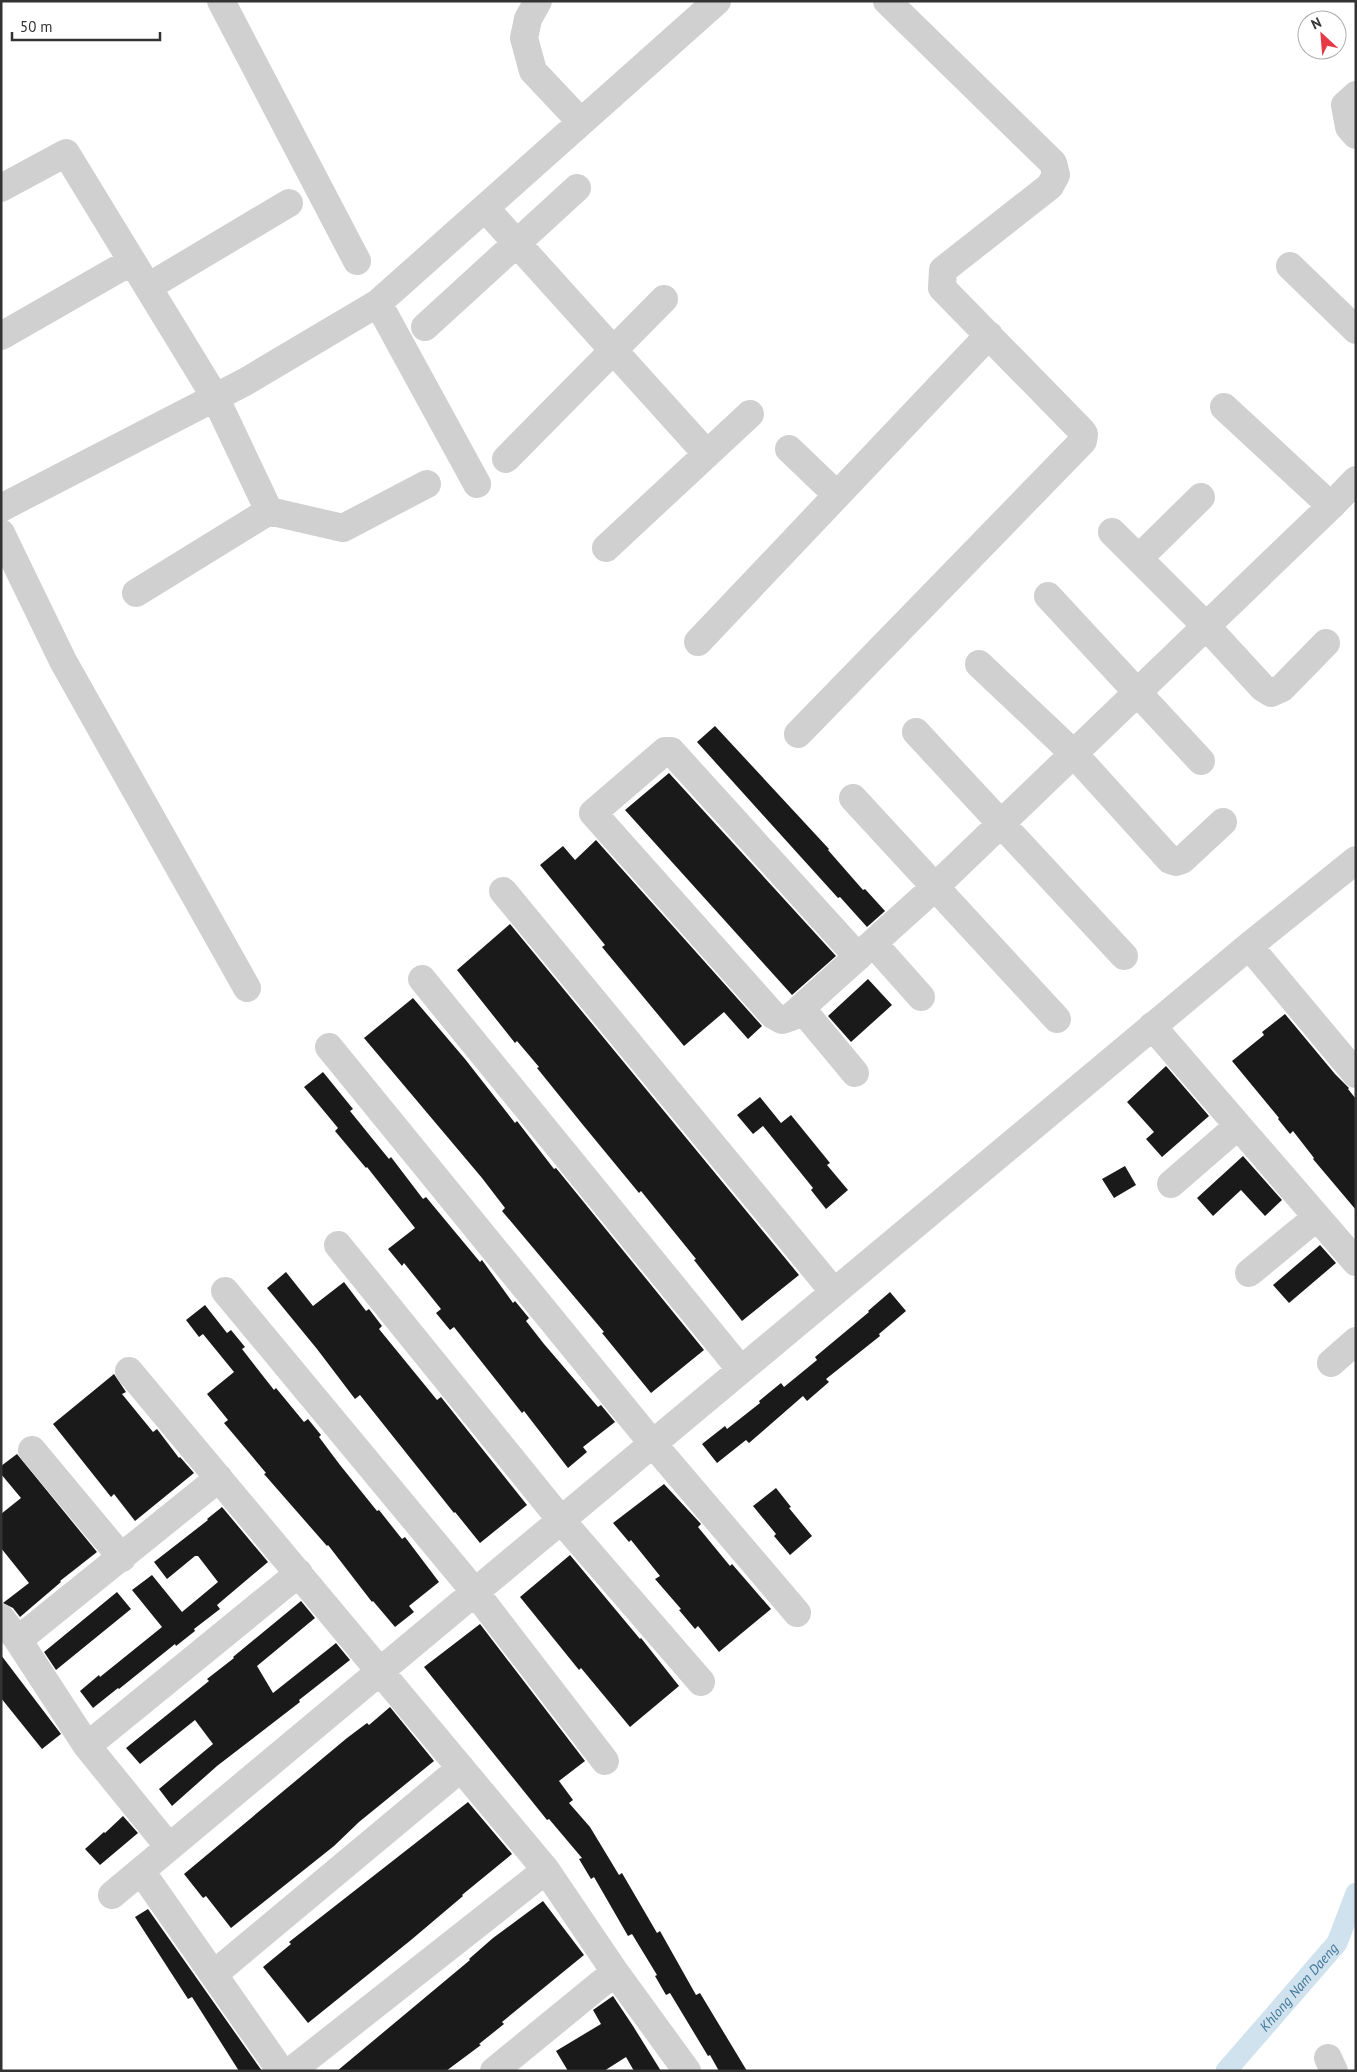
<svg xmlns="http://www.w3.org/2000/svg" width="1357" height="2072" font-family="'PT Sans',sans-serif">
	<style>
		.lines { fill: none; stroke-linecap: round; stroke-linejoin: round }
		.canal { stroke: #cfe2ee; stroke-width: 21 }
		.building { fill: #1a1a1a }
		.minor { stroke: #d0d0d0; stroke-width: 28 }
		.labels { text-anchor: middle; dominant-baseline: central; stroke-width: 5; stroke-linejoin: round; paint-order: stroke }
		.water-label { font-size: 14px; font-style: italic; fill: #3f7597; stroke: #fff }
	</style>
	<rect width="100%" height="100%" fill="#fff"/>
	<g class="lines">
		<path class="canal" id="s1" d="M1226 2071 1337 1943 1356 1893"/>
	</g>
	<path class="building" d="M715 726 829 849 828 850 863 890 865 889 885 911 867 927 840 897 838 898 697 742Z
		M669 773 836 956 792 995 625 810Z
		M596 840 762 1026 748 1039 724 1012 684 1046 602 947 605 945 540 865 563 846 575 860Z
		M510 924 799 1275 742 1321 694 1260 696 1259 641 1191 639 1193 583 1125 537 1068 539 1067 517 1041 515 1043 457 970Z
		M868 979 892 1005 851 1042 828 1016Z
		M413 998 465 1059 515 1123 517 1121 554 1169 556 1168 704 1350 651 1393 602 1333 604 1332 502 1211 505 1208 482 1178 364 1038Z
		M1285 1014 1335 1074 1349 1088 1348 1089 1356 1099V1210L1313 1159 1314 1158 1293 1131 1290 1134 1278 1119 1279 1118 1232 1061 1264 1035 1262 1032Z
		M1166 1066 1209 1116 1162 1157 1146 1139 1154 1132 1127 1102Z
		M323 1072 353 1109 350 1111 371 1137 389 1159 391 1157 423 1199 426 1197 480 1262 482 1260 513 1303 515 1301 529 1318 526 1321 544 1344 598 1407 601 1405 615 1422 583 1447 587 1452 568 1468 524 1411 522 1413 454 1327 450 1330 436 1313 441 1309 404 1263 402 1266 388 1249 415 1228 367 1167 366 1168 335 1131 338 1128 304 1087Z
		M760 1097 781 1123 791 1115 830 1163 827 1165 848 1190 826 1209 811 1190 813 1188 763 1126 753 1134 737 1115Z
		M1243 1156 1282 1200 1265 1216 1241 1190 1213 1216 1197 1198Z
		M1125 1166 1136 1185 1114 1198 1102 1179Z
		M1320 1245 1336 1263 1289 1303 1273 1285Z
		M286 1272 313 1306 344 1282 366 1311 369 1309 382 1326 379 1329 437 1400 441 1397 527 1505 480 1543 455 1512 454 1513 360 1395 355 1399 317 1349 267 1288Z
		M890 1292 906 1311 879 1334 880 1336 826 1379 829 1382 807 1401 803 1396 749 1443 746 1440 717 1463 702 1444 725 1426 727 1429 760 1403 759 1401 781 1383 784 1387 817 1360 815 1357 869 1312 868 1311Z
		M205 1305 227 1333 231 1330 245 1347 242 1349 274 1390 276 1388 304 1422 308 1419 321 1435 319 1437 340 1465 377 1511 379 1510 402 1539 405 1537 439 1582 409 1606 414 1612 395 1627 373 1601 372 1602 328 1545 327 1546 264 1474 266 1473 224 1423 228 1420 207 1394 234 1372 203 1334 199 1337 186 1320Z
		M114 1374 126 1392 122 1394 153 1432 157 1429 179 1458 180 1457 194 1473 135 1521 114 1494 111 1497 53 1424Z
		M17 1454 97 1552 60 1581 61 1582 20 1617 13 1608 3 1603 29 1583 1 1548V1514L21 1498 1 1474V1466Z
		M664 1484 701 1524 698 1527 730 1566 732 1564 771 1609 719 1652 698 1626 695 1629 679 1610 681 1609 655 1579 660 1576 631 1540 629 1542 613 1523Z
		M776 1488 791 1507 789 1508 812 1536 790 1555 774 1536 776 1534 753 1506Z
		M222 1507 268 1562 217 1605 220 1609 194 1629 195 1631 176 1646 175 1644 119 1689 118 1688 93 1708 80 1691 99 1675 100 1677 162 1627 132 1590 152 1575 182 1612 218 1582 198 1556H195L167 1579 154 1562 208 1520 207 1519Z
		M570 1555 640 1639 641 1638 679 1686 630 1727 581 1668 579 1670 520 1597Z
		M117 1592 131 1609 56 1670 44 1652Z
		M301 1601 315 1618 257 1666 273 1693 336 1643 350 1660 299 1700 300 1702 217 1766 172 1806 159 1789 213 1744 195 1720 140 1764 126 1748 209 1681 207 1679 234 1658 233 1657Z
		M480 1624 585 1761 559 1781 573 1800 569 1803 590 1827 619 1875 622 1873 657 1933 660 1931 696 1995 700 1993 747 2071H719L710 2055 708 2056 670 1993 666 1995 655 1976 657 1975 632 1934 628 1936 594 1877 591 1879 579 1859 582 1858 549 1819 547 1820 424 1667Z
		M1 1655 61 1734 42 1749 1 1698Z
		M390 1707 434 1761 359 1822 334 1846 231 1928 206 1896 203 1898 184 1874 347 1738 367 1723 369 1725Z
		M468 1802 512 1854 462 1895 463 1896 411 1940 308 2023 263 1967 291 1944 289 1942Z
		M123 1816 138 1833 100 1865 85 1849 104 1832 105 1833Z
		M543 1901 584 1955 502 2022 504 2024 479 2044 481 2045 446 2071H337L470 1960 469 1959 493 1938Z
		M148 1909 262 2071H239L192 1997 188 1999 135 1917Z
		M613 1996 633 2026 661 2071H634L626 2057 604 2071H568L556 2051 601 2024 593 2010Z"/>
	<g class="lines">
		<path class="minor" d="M221 1 357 261
			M538 1 528 19 524 38 533 71 581 122
			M1356 95 1345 105 1349 127 1356 135
			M1 188 66 153 215 397 269 511 343 528 427 484
			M485 208 707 454
			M1290 266 1356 330
			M148 287 289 203
			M378 303 477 484
			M425 327 577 188
			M1 336 132 261
			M1224 407 1331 506
			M789 449 837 495
			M506 459 664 299
			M1 508 245 382 378 303 717 1
			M1112 532 1206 626 1263 688 1271 693 1282 688 1326 643
			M1 533 63 661 247 988
			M606 548 750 414
			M1139 558 1201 497
			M136 593 269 511
			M1048 596 1201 761
			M698 642 989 335
			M979 664 1074 754 1170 860 1176 862 1182 860 1223 822
			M916 732 1124 956
			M798 734 1083 441 1084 434 1081 430 942 288 943 270 1050 186 1056 175 1053 163 887 1
			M853 798 1057 1019
			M503 891 834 1292
			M873 943 921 997
			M1249 946 1356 1074
			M858 957 671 751H665L593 813 773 1015 782 1020 791 1017 934 888 1331 506 1356 480
			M422 979 741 1370
			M801 1008 855 1073
			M1152 1026 1356 1262
			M329 1047 653 1444 797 1613
			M1171 1184 1238 1126
			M338 1245 561 1520 701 1682
			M1249 1273 1317 1217
			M225 1291 475 1592 605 1761
			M1331 1363 1356 1341
			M129 1371 546 1870 615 1972 687 2071
			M32 1450 122 1558
			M1 1618 18 1640 87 1746 169 1847
			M18 1640 219 1478
			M87 1746 299 1573
			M141 1871 281 2071
			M112 1895 1249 946 1356 860
			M214 1974 461 1768
			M1328 2058 1334 2071
			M291 2071 546 1870
			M494 2071 615 1972"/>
	</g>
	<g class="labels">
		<g class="water-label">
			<text stroke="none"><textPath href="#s1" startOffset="111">Khlong Nam Daeng</textPath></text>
		</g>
	</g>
	<rect width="1357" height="2072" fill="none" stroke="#333333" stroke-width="5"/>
	<g transform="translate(1322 35) rotate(334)"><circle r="24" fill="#ffffff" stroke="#adadad"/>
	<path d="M0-4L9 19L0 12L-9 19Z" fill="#e63946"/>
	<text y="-8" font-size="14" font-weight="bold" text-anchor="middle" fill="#333333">N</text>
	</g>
	<path d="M12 32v8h148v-8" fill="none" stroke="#333333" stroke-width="2.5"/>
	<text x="20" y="32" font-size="15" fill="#333333" stroke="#ffffff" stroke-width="4" paint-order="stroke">50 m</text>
</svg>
